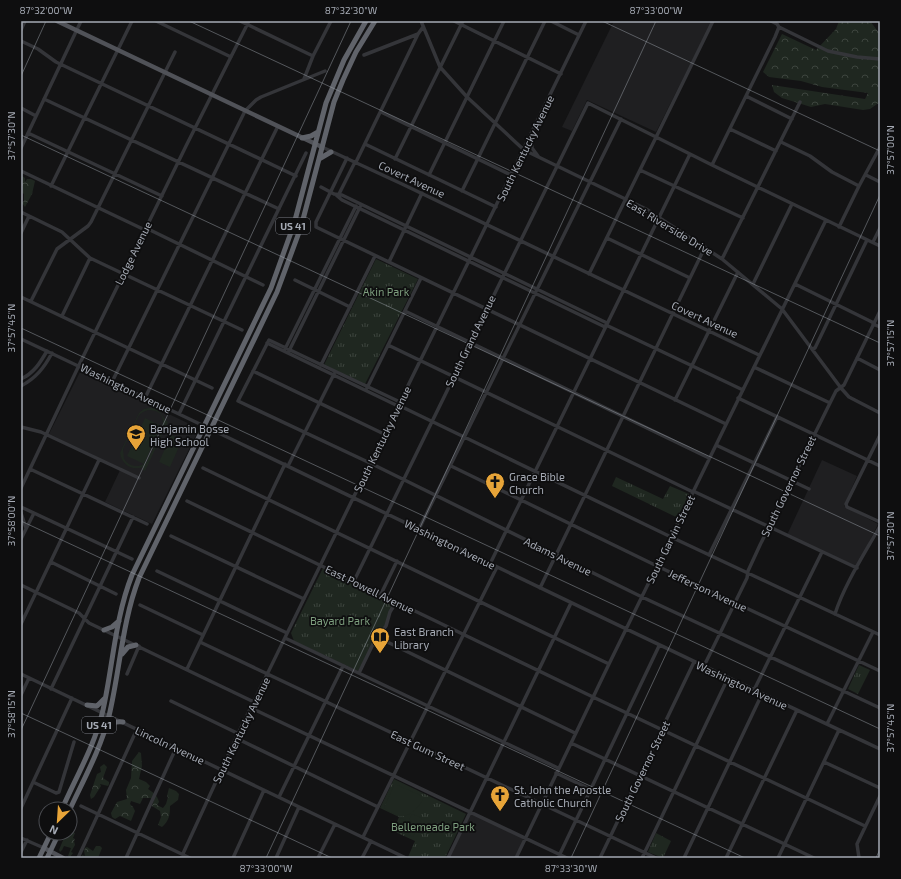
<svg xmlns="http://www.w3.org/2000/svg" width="901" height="879" font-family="'Exo 2',sans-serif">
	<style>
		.built { fill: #1f1f21 }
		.forest { fill: url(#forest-crowns) }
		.park { fill: url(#park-tufts) }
		.pitch { fill: #1f2720; fill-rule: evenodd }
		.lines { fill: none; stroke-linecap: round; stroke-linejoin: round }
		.minor { stroke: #343539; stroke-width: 3.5 }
		.major { stroke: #505258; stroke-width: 4.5 }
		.highway { stroke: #60636a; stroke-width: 5 }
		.ticks { fill: none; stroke: #a5aab4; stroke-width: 1; stroke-opacity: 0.45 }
		.labels { text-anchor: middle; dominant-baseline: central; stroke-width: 3.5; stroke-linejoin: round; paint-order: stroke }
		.shield { fill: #0e0e0f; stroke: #787b82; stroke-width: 1 }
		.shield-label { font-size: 10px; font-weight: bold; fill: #a5aab4 }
		.street-label { font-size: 11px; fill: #a5aab4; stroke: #0e0e0f }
		.park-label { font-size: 11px; fill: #7d9e7e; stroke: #0e0e0f }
		.poi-label { font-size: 11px; fill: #a5aab4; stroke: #0e0e0f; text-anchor: start }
		.neatline { fill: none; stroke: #a5aab4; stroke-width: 1.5 }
		.ticks-label { font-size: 10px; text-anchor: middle; fill: #a5aab4 }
	</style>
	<defs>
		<pattern id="forest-crowns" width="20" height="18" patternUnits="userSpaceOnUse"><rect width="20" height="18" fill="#1f2720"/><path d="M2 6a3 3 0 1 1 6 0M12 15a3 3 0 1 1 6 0" fill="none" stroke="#3d443e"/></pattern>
		<pattern id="park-tufts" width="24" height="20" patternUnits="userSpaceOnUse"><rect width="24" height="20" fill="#1f2720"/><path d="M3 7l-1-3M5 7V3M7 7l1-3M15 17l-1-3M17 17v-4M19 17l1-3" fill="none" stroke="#3d443e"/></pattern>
	</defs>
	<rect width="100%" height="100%" fill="#131314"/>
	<path class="built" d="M614 21H712L656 132 587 100 572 131 562 127Z
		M80 372 196 427 197 433 152 524 105 502 121 468 49 434Z
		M822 460 857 476 844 506 878 524 857 568 787 535Z
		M470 813 524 838 515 858H449Z"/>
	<path class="forest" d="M839 21H870L880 34V102L870 109 863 110 825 104 811 107 782 98 774 92 772 85 865 99 868 93 822 87 801 81 769 77 763 72 782 34 816 50 836 29Z
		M22 176 25 178V182L27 179H31L35 181 32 194 25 207 22 203 24 201V194L21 192Z
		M139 752 141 753 142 766 139 779 146 782 150 786 148 789C154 793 157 795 159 802L157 805 163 808 166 804 168 797 167 796 169 788 176 791 179 794 178 800 170 806C170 815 169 821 162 827L158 825 161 817 160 811 152 806 154 800 150 798H143L140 804 131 801 130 804 133 807 135 811 131 821 120 816 115 819 112 817 111 813 117 802 127 799 126 790 131 778 132 761Z
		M104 764 107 767 103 778 109 782V784L108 786 100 784 101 786 94 797 91 799 90 795 97 774 101 772 100 767Z
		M71 829H73L72 832 75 833 73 838 75 839 74 841 75 845 71 852 73 853 70 857 68 856 71 848 64 846 62 850 60 852 59 850 66 833H70Z
		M96 846H100L102 848 98 858H81L82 855 85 856 84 851 85 848 87 847 93 851Z"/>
	<path class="park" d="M376 259 418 279 365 384 324 365Z
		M616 477 663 499 670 486 689 494 678 518 612 486Z
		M323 568 395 603 385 626 358 671 294 641 291 633Z
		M859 665 870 670 858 694 848 689Z
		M394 779 466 814 445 858H411L408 857 415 841 393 831 399 817 380 808Z
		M656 833 671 841 663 858 648 852Z"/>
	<path class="pitch" d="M149 408C162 408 160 416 168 422L145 471 143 470V467C132 471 122 465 120 453L139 413 144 409ZM148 410C179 410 153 448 147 461L144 464 161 426 145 418 127 456 144 464C136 468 129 466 124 459L123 449 139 415 143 412Z
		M171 435 182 440 170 467 159 462Z
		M394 785H397L424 797C420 806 410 818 399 816 394 815 388 811 384 808Z
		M412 814 422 818 413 837 407 834V832L396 827 401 818 412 823V822L409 820Z"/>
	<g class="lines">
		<path class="minor" d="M156 21 231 57
			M240 21 313 56
			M421 21 440 67 467 97 524 150 646 209 722 259 782 309 841 388 849 397 880 413
			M454 21 561 74
			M551 21 579 35
			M771 21 777 24 779 27 828 51 857 57 880 59
			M21 30 25 21
			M21 41 38 49 56 62 296 176
			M364 55 418 34
			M304 79 313 56 331 21
			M746 96 792 119
			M44 99 279 209
			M21 108 36 116
			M381 112 511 175
			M730 129 776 151
			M28 133 162 196
			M531 136 532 148 538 156
			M781 142 810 156 832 172 859 186
			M365 144 496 207
			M322 147 402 184 759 355
			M21 148 81 21
			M347 158 316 222V227L726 424
			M395 159 463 21
			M356 162 418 34 423 27
			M712 165 775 37 779 27
			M640 170 743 218
			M21 171 145 230
			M429 175 504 21
			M866 175 880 182
			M51 186 132 21
			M321 187 334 194 342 195 607 323
			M462 191 545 21
			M335 194 342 200 605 327
			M338 196 355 162
			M21 212 62 232 90 258 242 330
			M839 227 859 186 880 147
			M146 228 263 285
			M21 233 29 216
			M607 238 690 278
			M873 242 880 228
			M722 259 800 102
			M389 262 422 193
			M589 274 713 21
			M295 280 350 307
			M753 284 792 204
			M795 284 874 323
			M21 297 212 388
			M31 301 57 249 88 226 91 222 175 52
			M405 311 709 458
			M62 316 90 258
			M873 324 880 327
			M606 325 743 390
			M21 339C308 474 592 615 880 749
			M267 343 398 406
			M388 345 693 492
			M812 349 815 348 867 240
			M284 351 356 206
			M288 353 360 207
			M857 358 880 370
			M321 365 375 256
			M754 367 830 403
			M253 371 384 434
			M21 379C34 373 40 363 47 351
			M112 382 245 111 256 100 261 97 325 71
			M21 386C36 378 44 368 52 353
			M367 388 421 278
			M145 398 278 126
			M738 398 880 466
			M675 400 738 272
			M400 402 269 340 238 401 370 463 642 597 880 708
			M398 405 671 537
			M179 414 306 153
			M21 427 41 432 139 478
			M880 435 846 504 847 507 880 522
			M716 445 809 489
			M288 466 334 374
			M451 466 657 566 880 671
			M203 468 609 664
			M30 469 147 524
			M21 488 81 361 186 146 249 21
			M693 491 857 568
			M187 501 593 697 865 826
			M21 507 132 559
			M21 513 26 528
			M419 529 621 119
			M171 536 304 599
			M671 537 880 635
			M21 539 34 513
			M709 555 777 417
			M51 562 116 594
			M490 564 690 154
			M157 571 287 633
			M354 581 588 103 712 165 880 246
			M21 585 79 613 89 623 254 702
			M540 588 705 247
			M381 594 397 561
			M140 605 203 635
			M835 614C844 585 865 553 880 526
			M21 624 99 460
			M377 637 575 733
			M285 638 558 768
			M200 642 656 858
			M704 666 747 578 748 571 760 545 830 403 836 391 844 385 880 311
			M187 669 285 464
			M359 673 374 642 386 626 390 612 396 602
			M21 674 406 858
			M127 674 139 646
			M51 689 133 517
			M754 690 822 552
			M21 695 29 678
			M171 701 239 734
			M251 708 567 858
			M827 724 873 632
			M236 738 378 807
			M571 743 814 858
			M824 762 880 788
			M556 773 590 789
			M33 782 56 793 59 792 74 742
			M279 797 343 666
			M81 806 190 858
			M21 808 72 698
			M363 837 497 567
			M21 838 44 848
			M21 852 27 840
			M78 858 137 729
			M126 858 176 748
			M181 858 236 738 586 21
			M233 858 264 790
			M276 858 299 807
			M318 858 335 824
			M362 858 371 841
			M448 858 571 603
			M516 858 609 664 826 220
			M558 858 659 646
			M600 858 694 662
			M642 858 728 678
			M684 858 762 694
			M726 858 797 710
			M778 858 839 730
			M859 858 857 844 880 796"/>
		<path class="major" d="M57 21 322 147
			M44 848 63 858"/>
		<path class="highway" d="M302 138 311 136 318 132
			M319 159 331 152
			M104 630 112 627 119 621
			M122 654 128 647 136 645
			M87 705 97 706 104 699
			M107 728C111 723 116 721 123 722
			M62 809C76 777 95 745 103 710 113 665 115 618 132 575L271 288 294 224 326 103 344 60 366 21
			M70 809C84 779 101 748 109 716 120 670 122 622 139 578L277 292 301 227 334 102 343 80 356 52 375 21
			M39 858 51 833
			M47 858 59 833"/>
	</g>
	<path class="ticks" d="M189 21 880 343M602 21 880 151M21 76 46 21M21 135 880 536M21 328 880 729M21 521 745 858M21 713 332 858M21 730 351 21M266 858 656 21M571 858 880 195M876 858 880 849"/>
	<defs>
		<g id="school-pin" transform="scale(1)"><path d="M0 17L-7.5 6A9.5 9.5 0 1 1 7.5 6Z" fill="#e7a438" stroke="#0e0e0f"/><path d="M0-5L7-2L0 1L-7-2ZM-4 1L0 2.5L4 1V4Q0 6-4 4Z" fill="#111"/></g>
		<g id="church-pin" transform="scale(1)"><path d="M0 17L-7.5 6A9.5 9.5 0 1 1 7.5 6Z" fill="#e7a438" stroke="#0e0e0f"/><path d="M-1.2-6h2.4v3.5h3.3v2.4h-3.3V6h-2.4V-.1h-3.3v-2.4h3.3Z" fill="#111"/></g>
		<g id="library-pin" transform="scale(1)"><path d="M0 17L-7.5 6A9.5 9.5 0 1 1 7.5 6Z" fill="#e7a438" stroke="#0e0e0f"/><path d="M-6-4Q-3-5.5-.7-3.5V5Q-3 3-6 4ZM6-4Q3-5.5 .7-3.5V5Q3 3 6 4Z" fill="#111"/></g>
	</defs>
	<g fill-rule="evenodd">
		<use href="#school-pin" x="136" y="434"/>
		<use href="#church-pin" x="495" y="482"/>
		<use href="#library-pin" x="380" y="637"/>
		<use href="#church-pin" x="500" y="795"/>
	</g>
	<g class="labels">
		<g class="shield">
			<rect x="276" y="218" width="34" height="16" rx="3"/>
			<rect x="82" y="717" width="34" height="16" rx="3"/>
		</g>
		<g class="shield-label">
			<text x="293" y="226">US 41</text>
			<text x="99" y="725">US 41</text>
		</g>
		<g class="street-label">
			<text transform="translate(525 148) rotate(-64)">South Kentucky Avenue</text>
			<text transform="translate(412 179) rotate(25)">Covert Avenue</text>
			<text transform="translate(670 227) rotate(31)">East Riverside Drive</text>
			<text transform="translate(133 253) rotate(-64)">Lodge Avenue</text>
			<text transform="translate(705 319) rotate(25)">Covert Avenue</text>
			<text transform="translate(470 341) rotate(-64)">South Grand Avenue</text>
			<text transform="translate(126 388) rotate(26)">Washington Avenue</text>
			<text transform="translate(382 439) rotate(-64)">South Kentucky Avenue</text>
			<text transform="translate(788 486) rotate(-64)">South Governor Street</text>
			<text transform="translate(670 539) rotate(-64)">South Garvin Street</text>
			<text transform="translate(450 544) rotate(26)">Washington Avenue</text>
			<text transform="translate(558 556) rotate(26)">Adams Avenue</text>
			<text transform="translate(370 589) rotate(26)">East Powell Avenue</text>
			<text transform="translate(708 590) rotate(25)">Jefferson Avenue</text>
			<text transform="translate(742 685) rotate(25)">Washington Avenue</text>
			<text transform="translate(241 730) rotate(-64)">South Kentucky Avenue</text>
			<text transform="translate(170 745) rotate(25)">Lincoln Avenue</text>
			<text transform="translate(428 750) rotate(25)">East Gum Street</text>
			<text transform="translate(642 771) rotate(-64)">South Governor Street</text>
		</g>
		<g class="park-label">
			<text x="386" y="291">Akin Park</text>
			<text x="340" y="620">Bayard Park</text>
			<text x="433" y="826">Bellemeade Park</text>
		</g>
		<g class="poi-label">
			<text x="150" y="428">Benjamin Bosse<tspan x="150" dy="13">High School</tspan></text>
			<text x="509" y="476">Grace Bible<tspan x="509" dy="13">Church</tspan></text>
			<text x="394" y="631">East Branch<tspan x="394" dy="13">Library</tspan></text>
			<text x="514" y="789">St. John the Apostle<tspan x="514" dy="13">Catholic Church</tspan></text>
		</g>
	</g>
	<rect width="901" height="879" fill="none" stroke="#0e0e0f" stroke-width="44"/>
	<g transform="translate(58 821) rotate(205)"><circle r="19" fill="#0e0e0f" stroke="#4a4c51"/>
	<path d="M0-3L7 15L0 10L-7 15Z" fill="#e7a438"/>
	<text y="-6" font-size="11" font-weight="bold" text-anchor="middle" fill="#a5aab4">N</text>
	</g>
	<rect x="22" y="22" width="857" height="835" class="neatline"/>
	<g class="ticks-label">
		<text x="46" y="14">87°32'00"W</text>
		<text x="351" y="14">87°32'30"W</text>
		<text x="656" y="14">87°33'00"W</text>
		<text transform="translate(11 136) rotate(-90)" y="4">37°57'30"N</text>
		<text transform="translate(890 150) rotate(-90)" y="4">37°57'00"N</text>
		<text transform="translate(11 328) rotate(-90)" y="4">37°57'45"N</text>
		<text transform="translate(890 343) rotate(-90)" y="4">37°57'15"N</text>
		<text transform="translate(11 521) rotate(-90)" y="4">37°58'00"N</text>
		<text transform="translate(890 536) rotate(-90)" y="4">37°57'30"N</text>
		<text transform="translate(11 714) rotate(-90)" y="4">37°58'15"N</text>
		<text transform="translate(890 728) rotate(-90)" y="4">37°57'45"N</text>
		<text x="266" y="872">87°33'00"W</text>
		<text x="571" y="872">87°33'30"W</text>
	</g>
</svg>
